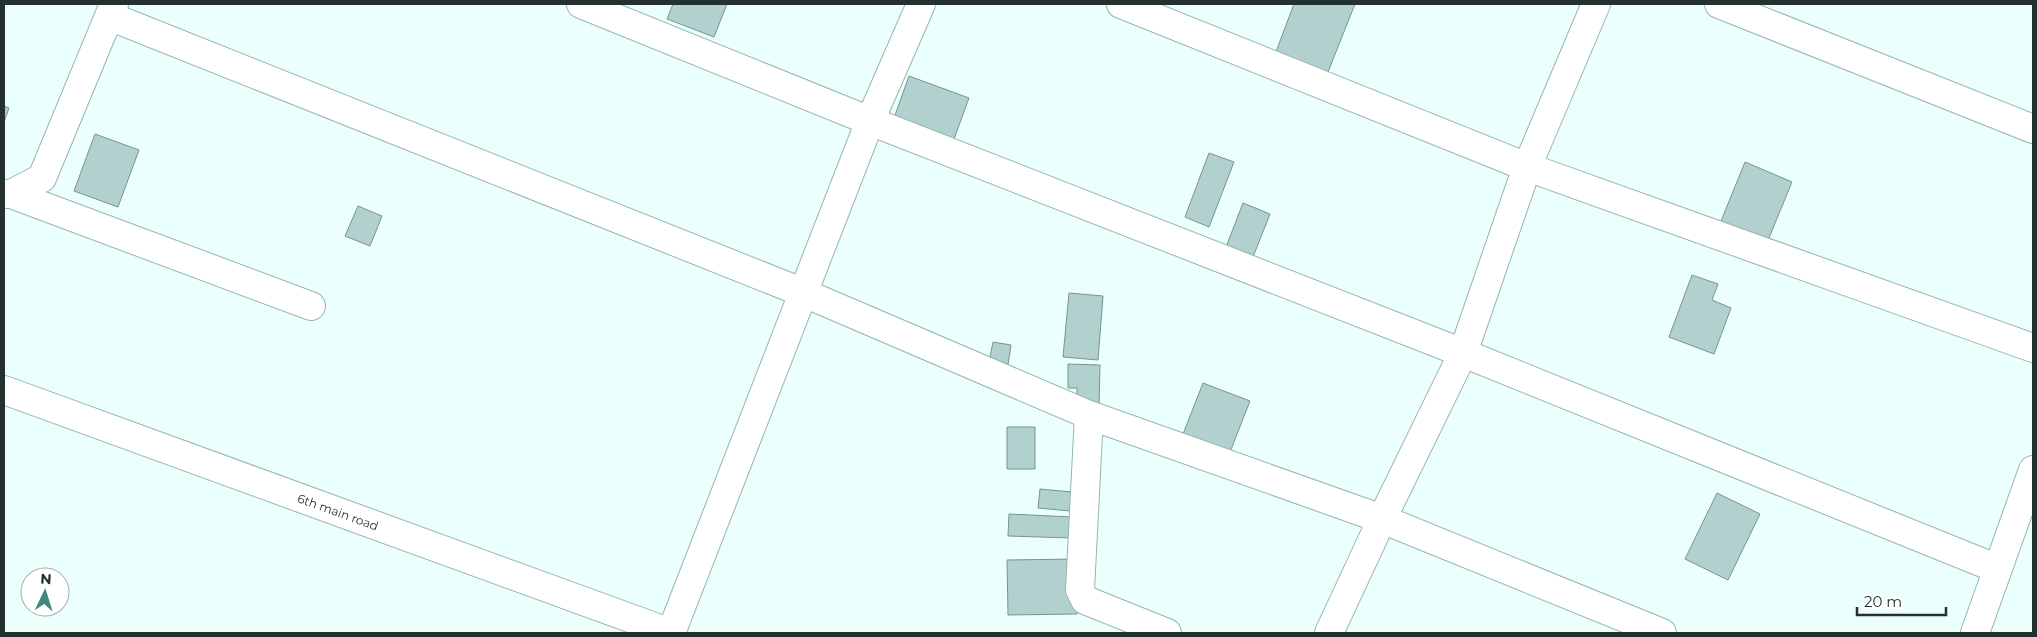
<svg xmlns="http://www.w3.org/2000/svg" width="2037" height="637" font-family="Montserrat,sans-serif">
	<style>
		.building { fill: #b2d1ce; stroke: #769491 }
		.lines { fill: none; stroke-linecap: round; stroke-linejoin: round }
		.minor-casing { stroke: #97b5b2; stroke-width: 30 }
		.minor { stroke: #fff; stroke-width: 28 }
		.labels { text-anchor: middle; dominant-baseline: central; stroke-width: 4; stroke-linejoin: round; paint-order: stroke }
		.street-label { font-size: 12px; fill: #253130; stroke: #fff }
	</style>
	<rect width="100%" height="100%" fill="#ebfffc"/>
	<path class="building" d="M673 4H727L714 37 667 19Z
		M1294 4H1355L1326 77 1274 57Z
		M909 76 969 98 954 139 894 118Z
		M4 106 9 108 4 122Z
		M95 134 139 150 118 207 74 191Z
		M1209 153 1234 162 1209 227 1185 217Z
		M1745 162 1792 182 1764 250 1717 231Z
		M1243 203 1270 214 1253 257 1226 247Z
		M358 206 382 216 370 246 345 236Z
		M1692 275 1718 284 1712 300 1731 308 1714 354 1669 337Z
		M1069 293 1103 296 1098 360 1063 357Z
		M993 342 1011 345 1007 371 988 367Z
		M1068 364 1100 365 1099 407H1077V388H1068Z
		M1203 383 1250 401 1230 452 1183 434Z
		M1007 427H1035V469H1007Z
		M1040 489 1072 492 1070 511 1038 508Z
		M1717 493 1760 514 1728 580 1685 559Z
		M1009 514 1072 517 1071 538 1008 536Z
		M1076 559 1077 614 1008 615 1007 560Z"/>
	<g class="lines">
		<g class="minor-casing">
			<path id="minor" d="M581 4 870 121 1463 353 1998 569
				M1121 4 1527 167 2033 348
				M1719 4 2033 129
				M109 16 804 293 1089 415
				M4 194H11L42 178 114 4
				M11 194 311 306
				M4 390 671 633
				M671 633 870 121 921 4
				M1167 633 1085 600 1080 590 1089 415 1382 519 1662 633
				M1329 633 1382 519 1463 353 1527 167 1596 4
				M1975 633 2033 470"/>
		</g>
		<use href="#minor" class="minor"/>
	</g>
	<g class="labels">
		<g class="street-label">
			<text transform="translate(338 512) rotate(20)">6th main road</text>
		</g>
	</g>
	<rect width="2037" height="637" fill="none" stroke="#253130" stroke-width="10"/>
	<g transform="translate(45 592) rotate(4)"><circle r="24" fill="#ffffff" stroke="#a8adac"/>
	<path d="M0-4L9 19L0 12L-9 19Z" fill="#418882"/>
	<text y="-8" font-size="14" font-weight="bold" text-anchor="middle" fill="#253130">N</text>
	</g>
	<path d="M1857 607v8h89v-8" fill="none" stroke="#253130" stroke-width="2.5"/>
	<text x="1864" y="607" font-size="15" fill="#253130" stroke="#ffffff" stroke-width="4" paint-order="stroke">20 m</text>
</svg>
